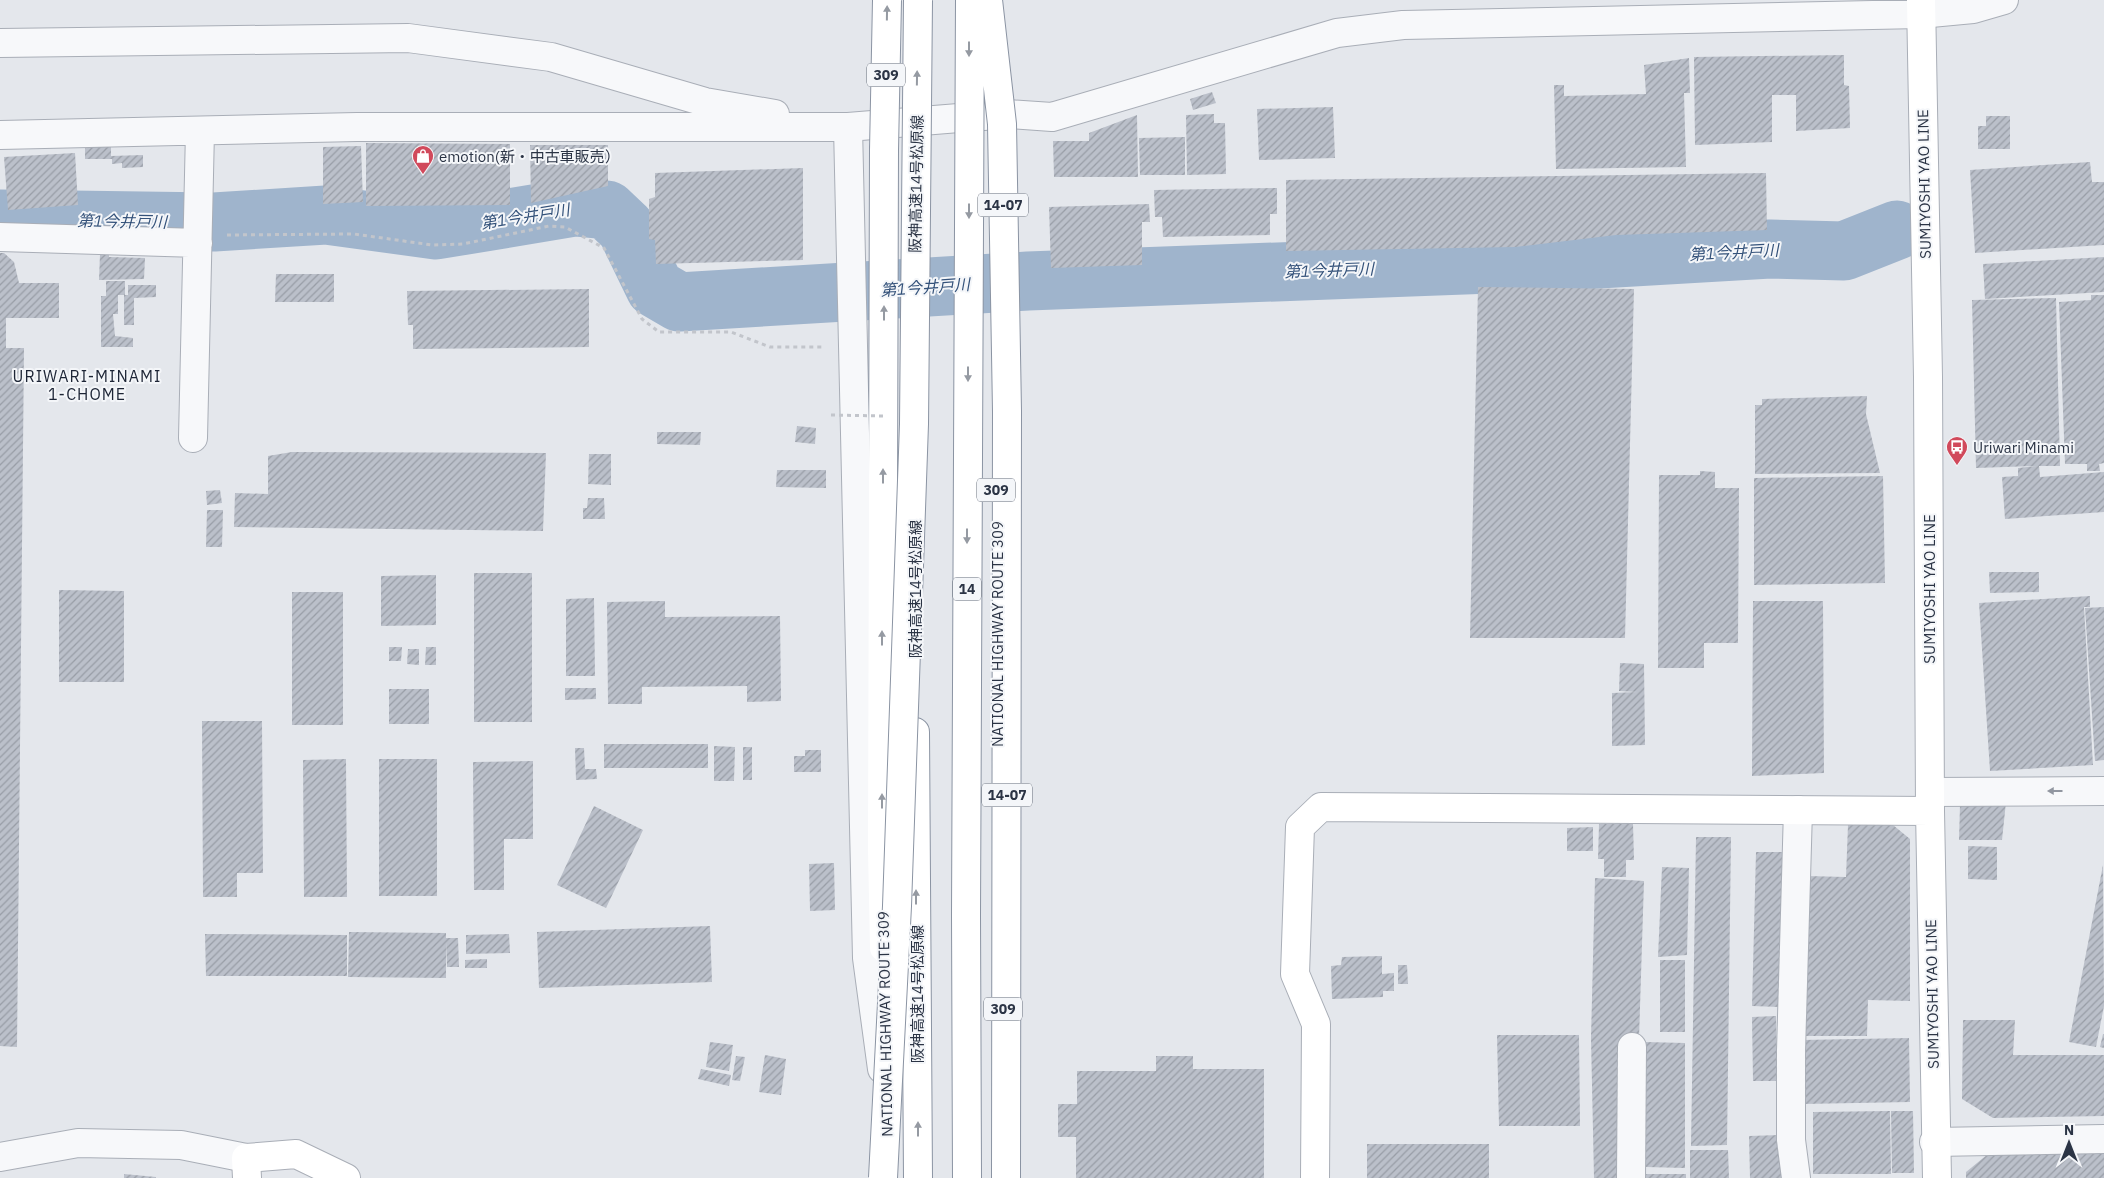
<svg xmlns="http://www.w3.org/2000/svg" width="2104" height="1178" font-family="'IBM Plex Sans','Noto Sans JP',sans-serif">
	<style>
		.lines { fill: none; stroke-linecap: round; stroke-linejoin: round }
		.river { stroke: #9fb4cc; stroke-width: 59 }
		.building { fill: url(#building-hatch) }
		.street-casing { stroke: #a9aeb7; stroke-width: 30 }
		.secondary-casing { stroke: #a9aeb7; stroke-width: 30 }
		.highway-casing { stroke: #8b94a3; stroke-width: 30 }
		.path { stroke: #c2c5cb; stroke-width: 3; stroke-dasharray: 4 4; stroke-linecap: butt }
		.street { stroke: #f7f8fa; stroke-width: 28 }
		.secondary { stroke: #fff; stroke-width: 28 }
		.highway { stroke: #fff; stroke-width: 28 }
		.highway-bridge-casing { stroke: #8b94a3; stroke-width: 30; stroke-linecap: butt }
		.path-bridge { stroke: #c2c5cb; stroke-width: 3; stroke-dasharray: 4 4; stroke-linecap: butt }
		.highway-bridge { stroke: #fff; stroke-width: 28 }
		.oneway { fill: #959aa2 }
		.oneway2 { fill: #9196a0 }
		.labels { text-anchor: middle; dominant-baseline: central; stroke-width: 4; stroke-linejoin: round; paint-order: stroke }
		.shield { fill: #f4f6f9; stroke: #676e7b; stroke-width: 1 }
		.shield-label { font-size: 14px; font-weight: bold; fill: #2b3445 }
		.poi-label { font-size: 15px; fill: #2b3445; stroke: #f4f6f9; text-anchor: start }
		.street-label { font-size: 15px; fill: #2b3445; stroke: #f4f6f9 }
		.water-label { font-size: 16px; font-style: italic; fill: #34527a; stroke: #f4f6f9 }
		.neighbourhood-label { font-size: 16px; letter-spacing: 1px; fill: #1d2536; stroke: #f4f6f9 }
	</style>
	<defs>
		<pattern id="building-hatch" width="6" height="6" patternUnits="userSpaceOnUse" patternTransform="scale(1.25)"><rect width="6" height="6" fill="#bbc0ca"/><path d="M-1 1l2-2M0 6l6-6M5 7l2-2" fill="none" stroke="#989da6"/></pattern>
	</defs>
	<rect width="100%" height="100%" fill="#e4e7ec"/>
	<g class="lines">
		<path class="river" d="M0 219 214 222 326 215 436 230 575 207 607 210 626 228 655 288 679 302 1028 281 1548 262 1770 249 1844 251 1897 230"/>
	</g>
	<path class="building" d="M1844 55V85L1849 86 1850 128 1796 131V95H1772V142L1695 145 1694 57Z
		M1689 58 1690 93H1684L1686 167 1556 169 1554 85H1564V96L1646 94 1644 65Z
		M1212 92 1216 103 1193 110 1190 99Z
		M1333 107 1335 158 1259 160 1257 109Z
		M1214 114V123H1225L1226 174 1187 175 1186 115Z
		M1137 115 1138 177H1054L1053 141H1089V133Z
		M1986 116H2010V149H1978V126H1986Z
		M1185 137V175H1140L1139 138Z
		M366 143 510 144V205L366 206Z
		M530 145H608V186L531 203Z
		M361 146 363 202 323 204V147Z
		M85 147H111V156L143 155V167L122 168V163L112 164V159H85Z
		M75 153 78 205 8 210 4 157Z
		M2090 162 2092 182H2104V245L1975 253 1970 170Z
		M803 168V260L656 264 655 240 649 239V199L655 197V173Z
		M1766 173 1767 230 1616 235 1515 247 1286 251V180Z
		M1277 188V214H1270V235L1163 237 1162 217H1155L1154 190Z
		M1149 204 1150 222H1142V265L1051 268 1049 207Z
		M0 253H4L14 262 19 283H59V318H6V348H24L17 1047 0 1046Z
		M100 254H109V257L145 258 144 279 99 280Z
		M2104 257V292L1985 299 1983 264Z
		M276 274H334V302H275Z
		M106 281H125V295H128V285H156V297L134 298V325H124V295H118V314H113L115 336 133 338V347H101V296H106Z
		M1478 287 1634 289 1625 638H1470Z
		M589 289V347L413 349V325H408L407 291Z
		M2091 295H2104V463L2099 464 2100 471H2087V464H2065L2059 302 2091 300Z
		M2056 298 2060 466H2039L2040 477 2104 472V512L2005 519 2002 477 2018 476V468L2037 466 1976 468 1972 300Z
		M1867 396 1866 414 1880 473 1755 474V405H1762V399Z
		M797 426 816 428 815 444 795 442Z
		M657 432H701L700 445 657 444Z
		M292 452 546 453 543 531 234 527 235 493 268 494V456Z
		M589 454H611V485L588 484Z
		M777 470H826V488L776 487Z
		M1700 471 1715 472V488H1739L1738 643H1704V668H1658L1659 475H1700Z
		M1883 476 1885 583 1754 585V478Z
		M220 490 222 503 207 505 206 491Z
		M588 498H604L605 519H583V508H587Z
		M207 510H223L222 547H206Z
		M1989 572H2039V592L1990 593Z
		M474 573H532V722H474Z
		M436 575V625L381 626V576Z
		M59 590 124 591V682H59Z
		M292 592H343V725H292Z
		M2090 596V607H2084L2093 765 1990 771 1979 603Z
		M594 598 595 676H566V599Z
		M665 601V617L780 616 781 701 747 702V686L642 687V704H608L607 602Z
		M1753 601H1823L1824 773 1752 776Z
		M2104 607V760L2095 761 2085 608Z
		M389 647H402L401 661H389Z
		M426 647H436V665H425Z
		M408 649H419V665L407 664Z
		M1620 663 1644 664 1645 745 1612 746V693L1637 692 1619 691Z
		M565 688H596V699L565 700Z
		M389 689H429V724H389Z
		M202 721H262L263 873H237V897H203Z
		M604 744H708V768H604Z
		M714 746 735 747 734 781H714Z
		M743 747H752V780H743Z
		M575 748H584L585 769H596L597 779 576 780Z
		M805 750H821V772H794V756H805Z
		M346 759 347 897H304L303 760Z
		M379 759H437V896H379Z
		M533 761V839H504V890H474L473 762Z
		M2006 802 2002 840H1959L1960 805Z
		M594 806 643 830 606 908 557 885Z
		M1599 824H1633L1634 860H1626V877H1604V859H1598Z
		M1848 825H1893L1910 839V1001L1868 1000 1867 1036H1803L1807 876 1846 877Z
		M1593 827V851H1567V828Z
		M1696 837H1731L1727 1145 1691 1146Z
		M1968 846 1997 847V880L1968 879Z
		M1756 852H1785L1779 1007 1752 1006Z
		M834 863 835 910 810 911 809 864Z
		M2103 865 2104 1006 2096 1047 2069 1042Z
		M1662 867 1689 868 1687 955 1658 957Z
		M1595 878 1644 881 1639 1039H1620L1622 1178H1594L1591 1038Z
		M710 926 712 982 539 988 537 932Z
		M349 932 446 933V938H458L459 967H447L446 942V978L348 977Z
		M205 934 347 935V976H206Z
		M509 934 510 953 466 954V935Z
		M1382 956V974L1394 973V991H1383V997L1332 999 1331 966 1341 965 1342 957Z
		M487 959V968H465V960Z
		M1660 960H1685V1032H1660Z
		M1398 965H1407L1408 984H1398Z
		M1776 1016 1777 1081H1753L1752 1017Z
		M1963 1020H2015L2013 1055H2104V1116L1993 1118 1962 1099Z
		M2103 1034H2104V1048L2100 1047Z
		M1497 1035H1579L1580 1126H1499Z
		M1909 1038 1910 1102 1803 1104 1802 1040Z
		M710 1042 733 1045 729 1071 706 1067Z
		M1645 1042 1685 1043V1168L1646 1167Z
		M765 1055 786 1059 781 1095 759 1092Z
		M736 1056 745 1057 740 1081 732 1080Z
		M1156 1056H1193V1069H1264V1178H1076V1137H1058V1104H1077V1071H1156Z
		M701 1069 731 1075 729 1086 698 1079Z
		M1890 1111 1891 1174H1813V1112Z
		M1891 1111H1913L1914 1173H1892Z
		M1781 1135 1787 1178H1750L1749 1136Z
		M1367 1144H1489V1178H1367Z
		M1690 1150H1728L1729 1178H1690Z
		M1988 1154H2104V1178H1966V1172Z
		M124 1174 156 1177V1178H124Z
		M1646 1174H1686V1178H1646Z"/>
	<g class="lines">
		<g class="street-casing">
			<path id="street" d="M0 43 408 38 551 57 705 102 775 114
				M848 127 867 958 882 1069
				M0 135 357 127H848L1008 114 1052 117 1337 33 1403 25 1920 14 1973 9 2004 0
				M0 237 198 243
				M193 438 200 131
				M1930 792 2104 791
				M1934 1142 2104 1139
				M0 1157 78 1143 181 1145 246 1158
				M1631 1178 1632 1047
				M1796 1178 1791 1140V1051L1798 810"/>
		</g>
		<g class="secondary-casing">
			<path id="secondary" d="M1921 0 1928 377 1930 811 1937 1178
				M247 1178 246 1158 296 1154 346 1178
				M1315 1178 1316 1024 1295 974 1300 827 1321 807 1930 811"/>
		</g>
		<g class="highway-casing">
			<path id="highway" d="M915 732 918 1178
				M884 948 882 849 884 150"/>
		</g>
		<path class="path" d="M227 235 354 234 432 245 463 244 549 226 565 227 604 248 642 319 659 332H731L770 347H823"/>
		<use href="#street" class="street"/>
		<use href="#secondary" class="secondary"/>
		<use href="#highway" class="highway"/>
		<g class="highway-bridge-casing">
			<path id="highway-bridge" d="M988 0 1002 124 1007 411 1006 1178
				M884 150 887 0
				M883 1178 897 906 914 424 918 0
				M967 1178 966 915 970 0"/>
		</g>
		<path class="path-bridge" d="M831 415 883 416"/>
		<use href="#highway-bridge" class="highway-bridge"/>
	</g>
	<defs><path id="oneway-solid" d="M-6-.8H1V-3.2L6.5 0L1 3.2V.8H-6Z" transform="scale(1.25)"/></defs>
	<g class="oneway">
		<use href="#oneway-solid" transform="translate(887 13) rotate(-89)"/>
		<use href="#oneway-solid" transform="translate(969 49) rotate(90)"/>
		<use href="#oneway-solid" transform="translate(917 78) rotate(-89)"/>
		<use href="#oneway-solid" transform="translate(969 211) rotate(90)"/>
		<use href="#oneway-solid" transform="translate(884 313) rotate(-90)"/>
		<use href="#oneway-solid" transform="translate(968 374) rotate(90)"/>
		<use href="#oneway-solid" transform="translate(883 476) rotate(-90)"/>
		<use href="#oneway-solid" transform="translate(967 536) rotate(90)"/>
		<use href="#oneway-solid" transform="translate(882 638) rotate(-90)"/>
		<use href="#oneway-solid" transform="translate(882 801) rotate(-90)"/>
		<use href="#oneway-solid" transform="translate(916 897) rotate(-90)"/>
		<use href="#oneway-solid" transform="translate(918 1129) rotate(-90)"/>
	</g>
	<use class="oneway2" href="#oneway-solid" transform="translate(2055 791) rotate(180)"/>
	<defs>
		<g id="shop-pin" transform="scale(1.125)"><path d="M0 17L-7.5 6A9.5 9.5 0 1 1 7.5 6Z" fill="#d1495b" stroke="#f4f6f9"/><path d="M-5-2.5h2.3a2.7 3.5 0 0 1 5.4 0H5L5.5 6h-11ZM-1.5-2.5h3a1.5 2.3 0 0 0-3 0Z" fill="#fff"/></g>
		<g id="bus-pin" transform="scale(1.125)"><path d="M0 17L-7.5 6A9.5 9.5 0 1 1 7.5 6Z" fill="#d1495b" stroke="#f4f6f9"/><path d="M-5-6H5V4H4V6H2V4H-2V6H-4V4H-5ZM-3.5-4V0h7V-4ZM-3.5 1.2v1.5H-2V1.2ZM2 1.2v1.5H3.5V1.2Z" fill="#fff"/></g>
	</defs>
	<g fill-rule="evenodd">
		<use href="#shop-pin" x="423" y="156"/>
		<use href="#bus-pin" x="1957" y="447"/>
	</g>
	<g class="labels">
		<g class="shield">
			<rect x="867" y="63.5" width="38" height="23" rx="4"/>
			<rect x="978" y="193.5" width="50" height="23" rx="4"/>
			<rect x="977" y="478.5" width="38" height="23" rx="4"/>
			<rect x="953" y="577.5" width="28" height="23" rx="4"/>
			<rect x="982" y="783.5" width="50" height="23" rx="4"/>
			<rect x="984" y="997.5" width="38" height="23" rx="4"/>
		</g>
		<g class="shield-label">
			<text x="886" y="75">309</text>
			<text x="1003" y="205">14-07</text>
			<text x="996" y="490">309</text>
			<text x="967" y="589">14</text>
			<text x="1007" y="795">14-07</text>
			<text x="1003" y="1009">309</text>
		</g>
		<g class="poi-label">
			<text x="439" y="156">emotion(新・中古車販売）</text>
			<text x="1973" y="447">Uriwari Minami</text>
		</g>
		<g class="street-label">
			<text transform="translate(916 184) rotate(-89)">阪神高速14号松原線</text>
			<text transform="translate(1924 184) rotate(-91)">SUMIYOSHI YAO LINE</text>
			<text transform="translate(915 589) rotate(-90)">阪神高速14号松原線</text>
			<text transform="translate(1929 589) rotate(-90)">SUMIYOSHI YAO LINE</text>
			<text transform="translate(997 634) rotate(-90)">NATIONAL HIGHWAY ROUTE 309</text>
			<text transform="translate(917 994) rotate(-90)">阪神高速14号松原線</text>
			<text transform="translate(1932 994) rotate(-91)">SUMIYOSHI YAO LINE</text>
			<text transform="translate(885 1024) rotate(-91)">NATIONAL HIGHWAY ROUTE 309</text>
		</g>
		<g class="water-label">
			<text transform="translate(525 216) rotate(-9)">第1今井戸川</text>
			<text transform="translate(122 221) rotate(1)">第1今井戸川</text>
			<text transform="translate(1734 252) rotate(-3)">第1今井戸川</text>
			<text transform="translate(1329 270) rotate(-2)">第1今井戸川</text>
			<text transform="translate(925 287) rotate(-4)">第1今井戸川</text>
		</g>
		<g class="neighbourhood-label">
			<text x="87" y="376">URIWARI-MINAMI<tspan x="87" dy="18">1-CHOME</tspan></text>
		</g>
	</g>
	<g transform="translate(2069 1143)" stroke="#f4f6f9" stroke-width="4" paint-order="stroke">
	<path d="M0-4L9 19L0 12L-9 19Z" fill="#2b3445"/>
	<text y="-8" font-size="14" font-weight="bold" text-anchor="middle" fill="#2b3445">N</text>
	</g>
</svg>
